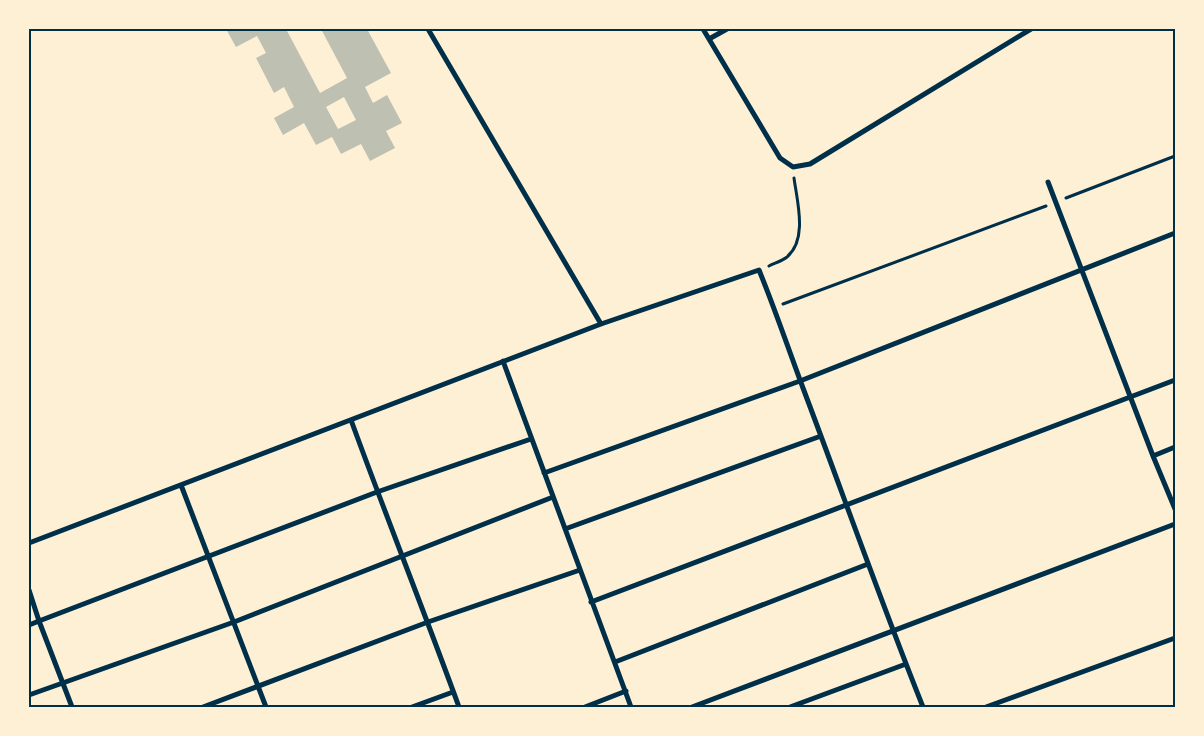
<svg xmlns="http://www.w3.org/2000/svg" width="1204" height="736" font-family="Manrope,sans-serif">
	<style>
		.building { fill: #bec0b2; fill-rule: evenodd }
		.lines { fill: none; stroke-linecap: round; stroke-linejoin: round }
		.path { stroke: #003049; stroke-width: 3 }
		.minor { stroke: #003049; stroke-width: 5 }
		.neatline { fill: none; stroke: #003049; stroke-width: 2 }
	</style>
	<rect width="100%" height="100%" fill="#fdf0d5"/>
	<path class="building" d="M226 29H286L320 93 347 78 321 29H367L391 73 365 87 373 103 387 95 402 123 386 131 395 148 370 161 361 144 341 154 332 137 316 145 304 123 283 135 274 118 294 107 284 87 274 93 256 58 266 53 257 36 236 47ZM344 97 356 120 338 129 326 107Z"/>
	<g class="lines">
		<path class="path" d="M1066 198 1175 156
			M769 266C775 263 782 261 787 257 808 239 797 201 794 178
			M783 304 1046 206"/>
		<path class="minor" d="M428 29 601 324
			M703 29 780 158 793 167 810 164 1031 29
			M709 39 727 29
			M1048 182 1153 456 1175 509
			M503 361 631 707
			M351 420C386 516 424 611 459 707
			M1153 456 1175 447
			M544 473 800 381 1175 233
			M181 485 266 707
			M565 529 821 436
			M29 543 601 324 759 270C775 309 788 348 803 388 843 494 881 602 923 707
			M29 590 39 621 29 625
			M591 602 1175 380
			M615 662 868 564
			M29 695 234 622 553 497
			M72 707 39 621 377 492 531 439
			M203 707 428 622 580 570
			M412 707 453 692
			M585 707 626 691
			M692 707 1175 524
			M790 707 906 664
			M986 707 1175 638"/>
	</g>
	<rect width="1204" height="736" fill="none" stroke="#fdf0d5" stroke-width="60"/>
	<rect x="30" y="30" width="1144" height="676" class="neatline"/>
</svg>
